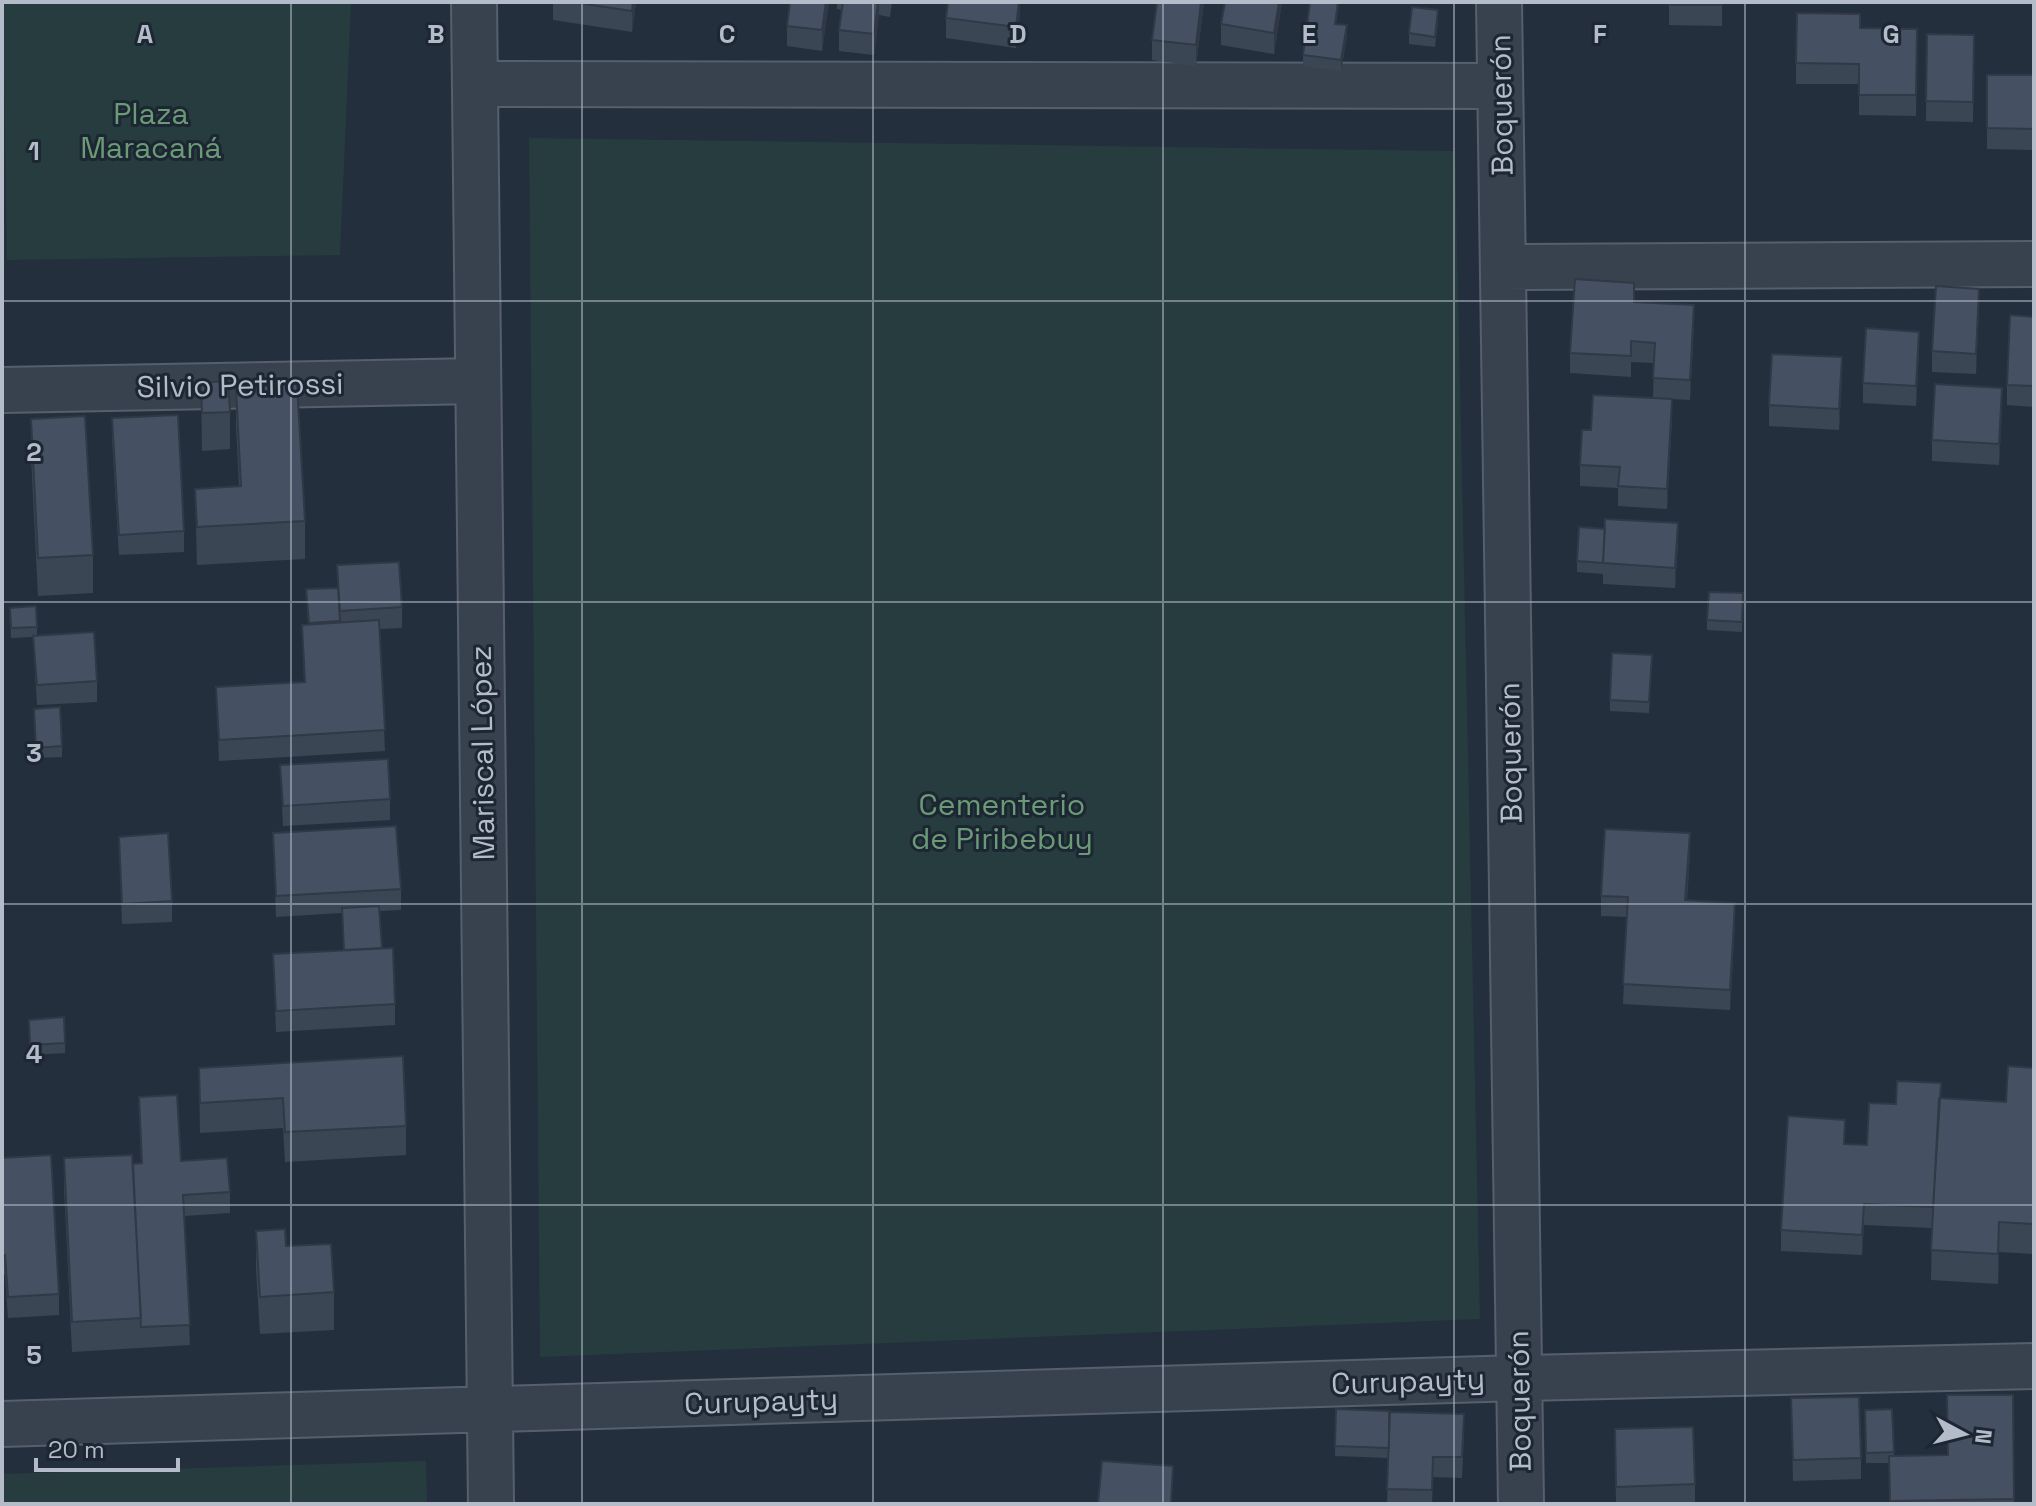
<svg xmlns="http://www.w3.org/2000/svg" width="2036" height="1506" font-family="'Space Grotesk',sans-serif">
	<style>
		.green { fill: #263c3f }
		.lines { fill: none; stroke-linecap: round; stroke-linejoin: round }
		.minor-casing { stroke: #565f6c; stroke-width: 48 }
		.minor { stroke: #38414e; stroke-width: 44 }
		.wall { fill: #3b4654 }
		.shaded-wall { fill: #303945 }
		.building { fill: #455162; stroke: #303945; stroke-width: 2 }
		.grid { fill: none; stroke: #b4bcc9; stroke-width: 2; stroke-opacity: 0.55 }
		.labels { text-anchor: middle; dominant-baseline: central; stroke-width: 6; stroke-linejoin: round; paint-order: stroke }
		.street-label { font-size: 30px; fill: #b4bcc9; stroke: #1d2633 }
		.park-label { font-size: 30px; fill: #6b9a76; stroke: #1d2633 }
		.grid-label { font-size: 26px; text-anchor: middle; font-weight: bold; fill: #b4bcc9; stroke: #1d2633; stroke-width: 6; stroke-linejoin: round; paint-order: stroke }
	</style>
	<rect width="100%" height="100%" fill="#242f3e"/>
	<path class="green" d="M3 2H351L340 255 7 260Z
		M529 138 1455 151 1480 1319 540 1357Z
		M426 1461 427 1504H2V1474Z"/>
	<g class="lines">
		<g class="minor-casing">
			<path id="minor" d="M474 2 491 1504
				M1499 2 1521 1504
				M475 84 1500 86
				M1503 267 2034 264
				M2 390 478 381
				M2 1424 1519 1378 2034 1366"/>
		</g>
		<use href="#minor" class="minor"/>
	</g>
	<path class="wall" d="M553 2H636L632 32 553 20Z
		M790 2H829L822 51 787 46V26Z
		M837 2H892L890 17 879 15 874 55 839 51V30L842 10 837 9Z
		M1020 2V13L1016 48 946 38V18Z
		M1157 2H1204L1196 66 1152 60V40Z
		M1225 2H1282L1274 54 1221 45V24Z
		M1310 2H1339L1336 24 1347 36 1341 71 1303 66V55Z
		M1669 2H1722V26L1669 25Z
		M1438 21 1435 47 1409 44V33Z
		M1860 28 1917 29 1916 116 1859 115V84H1796V63Z
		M1927 34 1974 35 1973 122 1926 121Z
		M1987 75H2034V150L1987 149Z
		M1634 302 1694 325 1690 400 1672 399V420L1667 509 1618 506V488L1580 486V465L1591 430 1653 398 1654 363 1631 362V377L1570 373V353Z
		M1979 309 1976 374 1932 372V351Z
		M2034 317V432V407L2007 405V385Z
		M1919 352 1916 406 1863 403V383Z
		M1842 378 1839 430 1769 426V405Z
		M201 383 230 412V449L202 451Z
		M236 388 305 521V559L197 565 195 489 239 486 236 426Z
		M2002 408 1999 465 1932 461V440Z
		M112 418 184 531V552L119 555 112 439Z
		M31 419 93 555V593L38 596 31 457Z
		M1678 543 1675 588 1603 584V574L1577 572V561Z
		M337 565 402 607V628L380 629 385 751 219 761 216 687 304 682 302 625H308L306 589 338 588Z
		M1743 593 1742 632 1707 630V620Z
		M10 608 37 627V635L97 681V702L37 705 33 637 11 638Z
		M1652 655 1649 713 1610 711V700Z
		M34 709 62 746V757L36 758Z
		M280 765 390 799V820L283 826Z
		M273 833 401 889V910L380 911 382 948 395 1004V1025L276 1032 273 954 344 950 342 913 276 917Z
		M119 837 172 901V922L122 924Z
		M1690 854 1687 900 1735 923 1730 1010 1623 1004 1627 917 1601 916V896Z
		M29 1020 65 1043V1053L30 1055Z
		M199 1068 406 1126V1155L285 1162 283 1128 200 1133Z
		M2034 1068V1254L1999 1252 1998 1284 1931 1280 1932 1228 1864 1225 1862 1255 1781 1251V1230L1845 1144 1867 1145 1896 1104 1941 1098 2006 1102Z
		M139 1097 181 1161 230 1192V1213L184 1216 190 1345 72 1352 64 1188V1158L133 1164 141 1163Z
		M2 1158 59 1294V1315L8 1318 5 1275H2Z
		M256 1231 286 1246 334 1292V1330L260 1334 256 1269Z
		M2013 1395 2014 1504H1890L1889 1463H1866L1865 1410 1892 1409 1894 1456 1948 1455Z
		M1791 1398 1861 1458V1479L1793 1481Z
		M1336 1409 1464 1434 1462 1478 1433 1477 1432 1504H1387L1388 1458 1335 1456Z
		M1615 1450 1695 1484V1504H1616Z"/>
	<path class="shaded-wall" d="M633 2H636L632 32V11Z
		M826 2H829L822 51V30Z
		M878 2H879V15L874 55V34Z
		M1019 2H1020V13L1016 48V27Z
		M1201 2H1204L1196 66V45Z
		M1279 2H1282L1274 54V33Z
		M1347 25V36L1341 71V60Z
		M1979 289V309L1976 374V354Z
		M1694 305V325L1690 400V380Z
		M1919 332V352L1916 406V386Z
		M1842 357V378L1839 430V409Z
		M2002 388V408L1999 465V444Z
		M1672 399V420L1667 509V489Z
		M1678 523V543L1675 588V568Z
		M1690 833V854L1685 921V900Z
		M1735 903V923L1730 1010V990Z
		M1864 1204V1225L1862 1255V1235Z
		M1999 1222V1252L1998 1284V1254Z"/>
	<path class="building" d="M572 2H633L632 11Z
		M790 2H826L822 30 787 26Z
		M843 2H878L874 34 839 30Z
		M948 2H1019L1016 27 946 18Z
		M1157 2H1201L1196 45 1152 40Z
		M1225 2H1279L1274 33 1221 24Z
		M1310 2H1338L1335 24 1347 25 1341 60 1303 55Z
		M1669 2H1722V5H1669Z
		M1412 7 1438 10 1435 37 1409 33Z
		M1797 13 1860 14V28L1917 29 1916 95H1859V64L1796 63Z
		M1927 34 1974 35 1973 102 1926 101Z
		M1987 75H2034V129L1987 128Z
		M1575 279 1634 283V302L1694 305 1690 380 1653 378 1655 343 1631 341V356L1570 353Z
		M1936 286 1979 289 1976 354 1932 351Z
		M2010 315 2034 317V386L2007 385Z
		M1866 328 1919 332 1916 386 1863 383Z
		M1772 354 1842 357 1839 409 1769 405Z
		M228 381 230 412 202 413 201 383Z
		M297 384 305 521 197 527 195 489 241 486 236 388Z
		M1935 384 2002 388 1999 444 1932 440Z
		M1593 395 1672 399 1667 489 1618 486 1620 467 1580 465 1582 430H1591Z
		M178 415 184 531 119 535 112 418Z
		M85 416 93 555 38 558 31 419Z
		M1605 519 1678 523 1675 568 1603 563Z
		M1579 527 1605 529 1603 563 1577 561Z
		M399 562 402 607 340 611 337 565Z
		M338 588 340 621 309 623 306 589Z
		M1709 592 1743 593 1742 622 1707 620Z
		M36 606 37 627 11 628 10 608Z
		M379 620 385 730 219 740 216 687 305 682 302 625Z
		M94 632 97 681 37 685 33 636Z
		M1612 653 1652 655 1649 702 1610 700Z
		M60 707 62 746 36 748 34 709Z
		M388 759 390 799 283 806 280 765Z
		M396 826 401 889 276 896 273 833Z
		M1605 829 1690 833 1685 900 1735 903 1730 990 1623 984 1628 897 1601 896Z
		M168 833 172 901 122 904 119 837Z
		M379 906 382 948 344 950 342 908Z
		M393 948 395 1004 276 1011 273 954Z
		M64 1017 65 1043 30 1045 29 1020Z
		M403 1056 406 1126 285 1132 283 1098 200 1103 199 1068Z
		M2008 1066 2034 1068V1224L1999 1222 1998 1254 1931 1250 1939 1098 2006 1102Z
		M1897 1081 1941 1083 1933 1207 1864 1204 1862 1235 1781 1230 1788 1116 1845 1120 1844 1144 1867 1145 1869 1103 1896 1104Z
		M177 1095 181 1161 227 1158 230 1192 183 1195 190 1325 141 1327 133 1164 142 1163 139 1097Z
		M51 1155 59 1294 8 1297 5 1255H2V1158Z
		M132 1155 141 1318 72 1322 64 1158Z
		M285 1229 286 1246 331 1244 334 1292 260 1297 256 1231Z
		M1947 1395H2013L2014 1499 1890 1501 1889 1456 1948 1455Z
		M1859 1397 1861 1458 1793 1460 1791 1398Z
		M1336 1409 1389 1411V1448L1335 1446Z
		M1892 1409 1894 1452 1866 1453 1865 1410Z
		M1390 1412 1464 1414 1462 1457H1433L1432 1490 1387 1489Z
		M1693 1427 1695 1484 1616 1487 1615 1429Z
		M1102 1461 1173 1466 1171 1504H1098Z"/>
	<path class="grid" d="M291 2V1504M582 2V1504M873 2V1504M1163 2V1504M1454 2V1504M1745 2V1504M2 301H2034M2 602H2034M2 904H2034M2 1205H2034"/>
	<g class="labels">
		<g class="street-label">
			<text transform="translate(1501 105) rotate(-91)">Boquerón</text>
			<text transform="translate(240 385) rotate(-1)">Silvio Petirossi</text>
			<text transform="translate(482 753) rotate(-91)">Mariscal López</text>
			<text transform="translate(1510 753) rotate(-91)">Boquerón</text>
			<text transform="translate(1408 1381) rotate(-2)">Curupayty</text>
			<text transform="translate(761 1401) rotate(-2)">Curupayty</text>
			<text transform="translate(1519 1401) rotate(-91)">Boquerón</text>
		</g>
		<g class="park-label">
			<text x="151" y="113">Plaza<tspan x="151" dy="34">Maracaná</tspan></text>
			<text x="1002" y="804">Cementerio<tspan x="1002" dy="34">de Piribebuy</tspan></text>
		</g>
	</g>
	<g class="grid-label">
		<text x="145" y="43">A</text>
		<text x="436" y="43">B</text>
		<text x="727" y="43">C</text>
		<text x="1018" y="43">D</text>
		<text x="1309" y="43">E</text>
		<text x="1600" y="43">F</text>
		<text x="1891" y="43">G</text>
		<text x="34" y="160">1</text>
		<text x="34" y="461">2</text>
		<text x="34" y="762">3</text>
		<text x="34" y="1063">4</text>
		<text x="34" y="1364">5</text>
	</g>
	<rect width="2036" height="1506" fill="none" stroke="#b4bcc9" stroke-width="8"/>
	<g transform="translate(1964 1434) rotate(97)" stroke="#1d2633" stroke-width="6" paint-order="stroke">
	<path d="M0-6L14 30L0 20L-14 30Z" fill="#b4bcc9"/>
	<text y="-12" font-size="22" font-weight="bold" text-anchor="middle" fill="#b4bcc9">N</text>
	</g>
	<path d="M36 1458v12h142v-12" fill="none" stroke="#b4bcc9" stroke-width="4"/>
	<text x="48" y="1458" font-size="24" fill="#b4bcc9" stroke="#1d2633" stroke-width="6" paint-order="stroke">20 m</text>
</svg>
